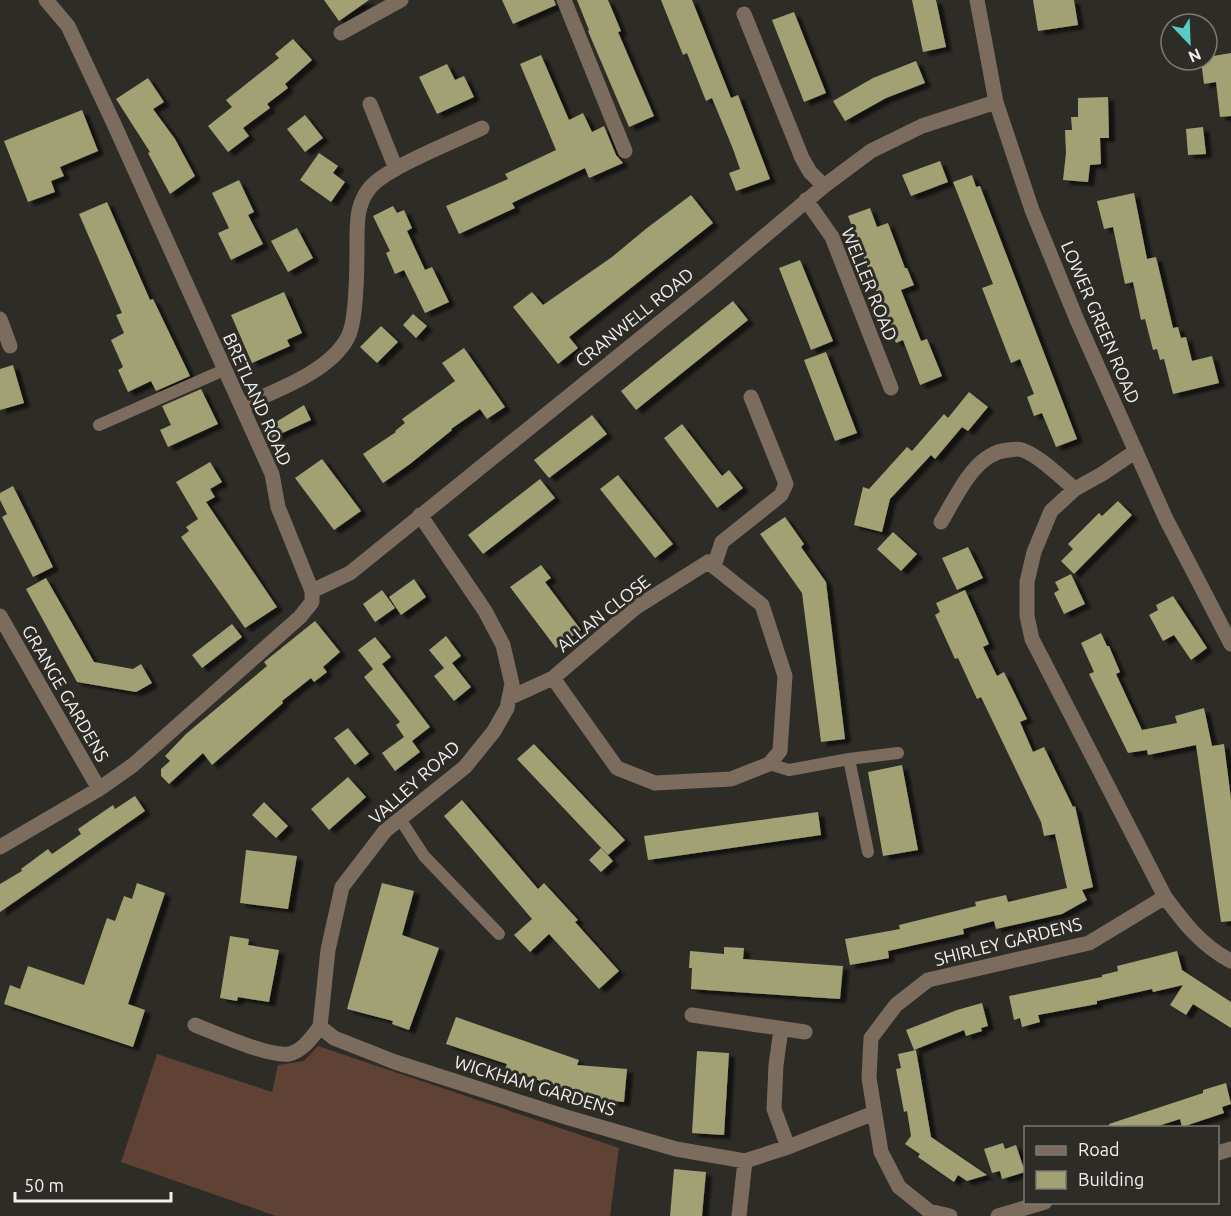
<svg xmlns="http://www.w3.org/2000/svg" width="1231" height="1216" font-family="Ubuntu,sans-serif">
	<style>
		.garden { fill: #604234 }
		.building { fill: #a1a173; filter: url(#shadow) }
		.lines { fill: none; stroke-linecap: round; stroke-linejoin: round }
		.service { stroke: #7b6c5e; stroke-width: 12 }
		.minor { stroke: #7b6c5e; stroke-width: 15 }
		.labels { text-anchor: middle; dominant-baseline: central; stroke-width: 6; stroke-linejoin: round; paint-order: stroke }
		.street-label { font-size: 18px; fill: #f2f0ed; stroke: #2e2c27 }
	</style>
	<defs>
		<filter id="shadow"><feDropShadow dx="6" dy="4" stdDeviation="1.5" flood-color="#0009"/></filter>
	</defs>
	<rect width="100%" height="100%" fill="#2e2c27"/>
	<path class="garden" d="M318 1046 619 1148 610 1216H276L121 1162 157 1054 272 1092 278 1065 304 1061Z"/>
	<path class="building" d="M324 0H369L339 21Z
		M502 0H554L556 5 513 24Z
		M577 0H608L621 31 618 32 654 116 629 127 588 31 589 30Z
		M661 0H692L731 98 738 95 770 179 736 191 729 173 740 169 733 149 712 98 706 101 687 53 683 55Z
		M912 0H936L946 47 923 52Z
		M1033 0H1074L1078 25 1038 31Z
		M794 12 826 93 804 102 772 20Z
		M293 39 312 60 285 84 288 88 267 104 270 108 243 128 249 136 228 152 208 126 232 107 226 100 279 58 275 54Z
		M1231 53V116L1220 117 1216 82 1204 84 1201 60H1207V57Z
		M541 55 569 120 583 113 592 132 604 126 616 155 623 163 589 178 585 168 512 203 515 208 459 234 446 206 508 179 505 174 556 150 520 64Z
		M916 61 925 83 886 98 845 121 833 101 873 78Z
		M447 64 455 80 464 76 474 97 437 114 419 77Z
		M148 78 164 102 153 109 175 139 195 176 170 194 148 153 150 152 116 99Z
		M1108 97 1109 138H1100L1101 164 1090 165 1088 182 1063 180 1066 153 1065 130H1072L1071 117H1078V98Z
		M82 110 98 151 60 167 64 176 51 181 55 192 28 202 4 141Z
		M305 115 323 138 305 152 287 129Z
		M1203 127 1206 154 1188 155 1186 129Z
		M319 153 338 166 333 173 345 182 331 202 300 180Z
		M940 161 948 182 911 196 902 175Z
		M972 175 976 187 980 186 1077 439 1056 447 1042 413 1034 416 1027 397 1034 394 1020 359 1011 363 982 288 993 284 953 182Z
		M239 180 254 212 248 215 263 244 231 260 218 233 229 228 212 193Z
		M1134 193 1147 259 1156 257 1173 328 1178 327 1181 338 1186 337 1192 361 1212 356 1219 383 1173 394 1164 359 1160 360 1157 349 1153 350 1145 319 1141 320 1133 282 1125 284 1113 227 1104 229 1097 201Z
		M691 195 713 223 569 337 578 348 558 364 513 307 532 292 543 305 612 257 647 228Z
		M107 202 150 300 153 299 190 376 156 391 151 381 128 392 118 370 123 367 111 340 124 333 116 315 122 313 79 214Z
		M393 206 397 213 404 210 412 228 407 231 425 270 432 267 449 302 425 313 404 270 395 274 386 253 390 251 373 216Z
		M870 208 877 227 888 223 905 268H907L914 285 901 290 921 341 927 339 942 376 920 385 903 340 896 343 848 216Z
		M297 228 313 258 288 272 271 241Z
		M800 260 833 341 811 350 779 268Z
		M284 292 302 333 287 340 290 346 252 363 231 315Z
		M733 301 748 320 636 410 621 391Z
		M413 314 427 326 416 338 403 325Z
		M381 326 398 342 377 363 360 347Z
		M464 348 505 407 487 419 480 409 451 429 452 430 410 464 383 483 363 454 396 432 395 431 405 423 402 419 455 381 442 363Z
		M826 352 857 433 835 441 804 360Z
		M13 365 24 403 0 410V369Z
		M201 389 218 424 168 447 160 430 171 425 162 406Z
		M969 392 988 407 968 431 962 427 935 459 931 455 890 499 882 532 854 525 863 487 869 489 907 447 912 451 944 414 948 418Z
		M304 405 311 420 267 440 263 430Z
		M592 415 607 434 549 478 534 460Z
		M682 424 722 476 729 470 743 488 717 508 664 438Z
		M322 459 361 511 334 530 295 478Z
		M210 462 222 482 210 489 215 497 206 502 277 607 245 628 181 537 189 531 186 527 198 519 176 482Z
		M618 475 673 544 655 558 600 489Z
		M540 479 555 498 483 554 468 535Z
		M13 486 53 567 33 577 2 517 7 514 0 500V493Z
		M1118 501 1132 515 1074 574 1061 561 1073 549 1068 544 1099 513 1102 516Z
		M785 517 804 544 801 547 826 582 845 739 821 742 802 593 760 534Z
		M893 532 917 554 901 571 877 549Z
		M968 547 983 578 957 590 942 558Z
		M541 565 551 578 545 582 581 630 556 648 510 587Z
		M1071 574 1085 604 1064 614 1054 593 1059 590 1055 582Z
		M46 578 94 662 133 669 141 664 152 683 136 692 77 682 26 589Z
		M414 579 426 597 401 615 389 597Z
		M382 590 395 608 375 622 363 604Z
		M965 590 989 644 983 647 997 676 1004 672 1027 719 1020 722 1033 752 1044 747 1073 807 1075 806 1093 887 1082 890 1087 900 1062 914 996 929 994 921 963 929 964 934 888 951 889 958 850 965 845 939 900 929 899 925 976 906 975 902 1006 895 1008 902 1067 888 1055 834 1044 836 1041 822 981 697 977 699 958 658 955 659 935 615 940 612 936 603Z
		M1173 596 1207 648 1191 660 1174 635 1163 641 1149 615 1158 610 1156 605Z
		M315 621 340 652 323 667 327 672 314 682 311 678 282 701 283 703 212 765 203 753 169 784 161 776V769L170 761 165 756 186 734 267 666 264 662Z
		M232 624 242 637 202 668 192 655Z
		M1101 633 1107 646H1109L1120 672 1116 674 1142 730 1177 723 1175 716 1204 708 1212 746 1224 744 1231 799V921L1221 922 1196 745 1148 755 1147 750 1128 753 1089 674 1094 672 1081 643Z
		M446 636 461 656 452 663 471 687 454 701 434 676 444 668 429 650Z
		M375 637 391 657 382 664 430 727 412 741 420 752 395 771 382 753 404 737 396 725 400 722 364 677 373 669 358 650Z
		M348 728 369 754 355 765 334 738Z
		M534 744 625 840 608 855 517 759Z
		M902 765 918 850 883 856 868 772Z
		M348 777 366 797 329 830 311 809Z
		M135 796 145 811 0 912V884L22 871 21 869 48 849 52 854 81 834 78 829 113 805 115 809Z
		M462 800 538 889 544 883 578 920 575 922 619 971 599 989 549 934 530 952 514 935 532 919 444 816Z
		M264 802 288 826 276 838 252 815Z
		M818 812 821 835 648 860 644 836Z
		M601 848 613 861 601 872 589 860Z
		M246 850 297 856 288 909 240 903Z
		M137 883 165 893 128 1004 145 1010 133 1047 4 1004 10 985 20 989 28 966 84 985 107 918 115 921 124 896 132 899Z
		M382 883 414 891 402 935 439 948 409 1030 392 1024 393 1021 347 1009Z
		M230 936 249 939 248 945 279 950 269 1002 238 997 237 1001 220 998Z
		M724 947 744 948 743 959 843 966 840 999 691 989 692 968H689L690 951 724 954Z
		M1177 951 1182 970 1231 1002V1028L1193 1004 1186 1015 1170 1005 1183 985 1153 992 1152 989 1097 1001V1004L1038 1015 1040 1022 1022 1027 1020 1018 1014 1020 1009 996 1102 977V975L1118 971 1117 966Z
		M982 1003 988 1026 981 1028 982 1031 966 1036 964 1030 914 1050 906 1030 957 1010Z
		M456 1017 579 1060 577 1065 627 1069 624 1102 585 1099V1096L505 1069 507 1064 446 1044Z
		M916 1050 931 1137 987 1175 967 1181 958 1175 954 1182 918 1157 920 1154 905 1144 911 1136 907 1111 904 1112 896 1069 901 1068 898 1054Z
		M697 1051 729 1053 724 1135 692 1133Z
		M1226 1083 1231 1104 1222 1107 1224 1113 1182 1127 1180 1119 1152 1128H1109V1124L1203 1093V1090Z
		M1003 1143 1005 1149 1016 1145 1025 1172 1002 1179 1000 1171 992 1173 984 1149Z
		M674 1169 706 1172 702 1216H670Z"/>
	<g class="lines">
		<path class="service" d="M99 425 224 370
			M849 759 898 753
			M769 764 789 770 849 759 868 852
			M400 819 424 856 499 934"/>
		<path class="minor" d="M564 0 625 151
			M977 0 996 102 1032 210 1077 320 1166 519 1231 644
			M744 14 802 158 810 172 824 186
			M341 33 401 0
			M370 104 396 169
			M806 200 832 237 891 388
			M0 319 10 346
			M242 406C276 390 330 372 348 337 357 320 357 267 357 246 357 226 356 205 369 189 383 169 457 140 482 128
			M1136 451 1102 474 1075 489 1051 511 1034 552 1027 582V616L1032 639 1165 897C1184 923 1202 946 1231 961
			M941 522C957 496 974 453 1008 450 1013 450 1018 448 1022 450 1040 456 1060 477 1075 489
			M714 566 722 542 781 495 786 484 751 397
			M312 591 350 573 710 282 824 186 871 151 922 126 996 102
			M0 616 99 789
			M509 698 553 678 635 608 708 562 762 605 785 676 780 751 769 764 731 779 655 783 617 768 553 678
			M0 847 99 789 133 765 300 617 312 602V591L278 507 272 474 114 124 68 26 46 0
			M692 1015 805 1032
			M195 1025C216 1033 268 1057 289 1054 303 1051 312 1037 320 1027
			M320 1027 328 950 342 887 385 831 465 767 494 731 507 708 512 684 503 645 485 611 420 515
			M320 1027 334 1038 395 1062 566 1117 676 1149 745 1161 788 1147 874 1113
			M781 1029 776 1065 774 1109 788 1147
			M1218 1153 1231 1149
			M739 1216 745 1161
			M950 1216 929 1211 899 1187 881 1152 869 1078 871 1038 896 1005 928 980 1089 943 1165 897
			M998 1216 1045 1202"/>
	</g>
	<g class="labels">
		<g class="street-label">
			<text transform="translate(870 284) rotate(68)">WELLER ROAD</text>
			<text transform="translate(634 317) rotate(-39)">CRANWELL ROAD</text>
			<text transform="translate(1101 322) rotate(67)">LOWER GREEN ROAD</text>
			<text transform="translate(258 399) rotate(66)">BRETLAND ROAD</text>
			<text transform="translate(603 613) rotate(-38)">ALLAN CLOSE</text>
			<text transform="translate(66 693) rotate(60)">GRANGE GARDENS</text>
			<text transform="translate(414 782) rotate(-42)">VALLEY ROAD</text>
			<text transform="translate(1008 941) rotate(-14)">SHIRLEY GARDENS</text>
			<text transform="translate(535 1085) rotate(17)">WICKHAM GARDENS</text>
		</g>
	</g>
	<rect x="1024" y="1126" width="195" height="78" fill="#2e2c27" stroke="#7c7a76" stroke-width="1.5"/>
	<rect x="1036" y="1146" width="30" height="9" fill="#7b6c5e" stroke="#7c7a76" stroke-width="1.5"/>
	<text x="1078" y="1156" font-size="18" fill="#f2f0ed">Road</text>
	<rect x="1036" y="1171" width="30" height="18" fill="#a1a173" stroke="#7c7a76" stroke-width="1.5"/>
	<text x="1078" y="1186" font-size="18" fill="#f2f0ed">Building</text>
	<g transform="translate(1189 42) rotate(157)"><circle r="28" fill="#2e2c27" stroke="#7c7a76" stroke-width="1.5"/>
	<path d="M0-4.5L10 22L0 15L-10 22Z" fill="#55cdc6"/>
	<text y="-9" font-size="16" font-weight="bold" text-anchor="middle" fill="#f2f0ed">N</text>
	</g>
	<path d="M15 1192v9h156v-9" fill="none" stroke="#f2f0ed" stroke-width="3"/>
	<text x="24" y="1192" font-size="18" fill="#f2f0ed" stroke="#2e2c27" stroke-width="4.5" paint-order="stroke">50 m</text>
</svg>
